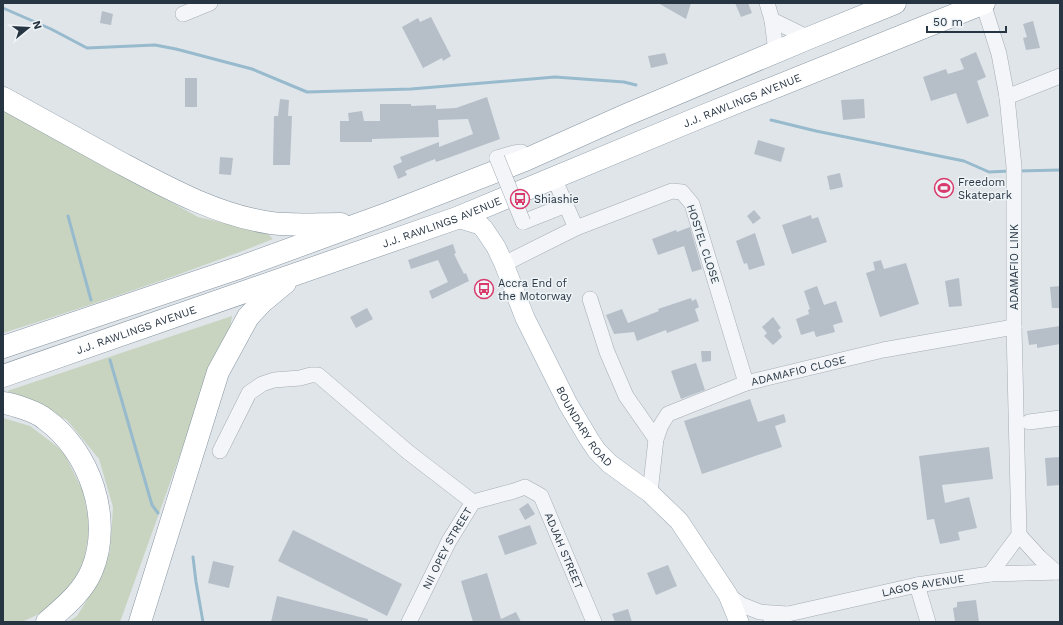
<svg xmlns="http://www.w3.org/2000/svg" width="1063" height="625" font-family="'Work Sans',sans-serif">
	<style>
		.green { fill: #c8d4c0 }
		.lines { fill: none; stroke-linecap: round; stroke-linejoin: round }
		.stream { stroke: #98bacd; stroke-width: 3 }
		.building { fill: #b6bfc8 }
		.minor-casing { stroke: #a5adb5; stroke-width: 16 }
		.major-casing { stroke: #9eacb7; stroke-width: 20 }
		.highway-casing { stroke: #8695a2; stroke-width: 23 }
		.minor { stroke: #f3f5f8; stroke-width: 15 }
		.major { stroke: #fff; stroke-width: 19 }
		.highway { stroke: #fff; stroke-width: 22 }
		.minor-bridge-casing { stroke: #a5adb5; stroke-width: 16; stroke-linecap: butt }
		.minor-bridge { stroke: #f3f5f8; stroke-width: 15 }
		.labels { text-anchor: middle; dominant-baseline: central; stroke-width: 3; stroke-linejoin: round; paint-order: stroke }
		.street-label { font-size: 11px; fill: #273543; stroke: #eff4f7 }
		.poi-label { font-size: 11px; fill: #273543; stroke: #eff4f7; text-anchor: start }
	</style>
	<rect width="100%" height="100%" fill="#e0e5ea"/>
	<path class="green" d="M3 110 48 134 198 217 267 233 273 239C185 274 94 304 3 333Z
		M232 316 230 329 190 427 120 622H68L77 616 100 579 110 551 113 507 99 459 67 420 7 391Z
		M3 418 30 426 63 451 83 491 90 527 84 560 74 581 43 612 22 622H3Z"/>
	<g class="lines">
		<path class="stream" d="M3 8 51 29 87 48 155 45 176 49 252 69 307 92 411 89 555 77 624 82 636 85
			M771 120 816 131 964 161 989 172 1010 171
			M1018 171 1060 170
			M68 216 91 300
			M110 360 152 505 158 513
			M193 557 196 582 203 622"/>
	</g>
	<path class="building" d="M658 3H691L686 19Z
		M735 3H748L752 13 741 17Z
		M102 11 113 14 111 25 100 23Z
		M431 17 451 56 443 61 442 58 423 68 402 27 418 18 420 22Z
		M1033 21 1040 48 1026 50 1023 38 1027 37 1023 24Z
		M976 52 986 77 977 81 989 116 967 124 956 93 931 101 923 77 946 69 948 74 964 69 960 59Z
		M665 53 668 64 651 68 648 56Z
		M185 78H197V107H185Z
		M487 97 500 139 445 159 436 162 435 159 405 171 407 175 398 179 393 166 402 162 400 157 439 142V147L473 134 468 119 438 120 439 137 372 139V142H340V121H349L348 113 362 111 364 121H380V104H411V106L436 105V109L456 108Z
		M280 99 289 100 288 116H292L290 165H273L274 116H278Z
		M864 99 865 118 843 120 841 100Z
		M758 140 785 148 781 162 754 154Z
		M220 157 233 158 231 175 219 174Z
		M840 173 843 187 830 190 827 176Z
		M754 210 761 218 753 224 747 216Z
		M811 215 812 219 818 217 827 242 792 254 782 225Z
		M690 227 702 269 692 272 684 246 658 255 652 239 676 230 677 232Z
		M755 233 765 265 749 270 747 263 744 264 736 241Z
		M453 244 456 253 454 254 464 274 466 273 469 281 432 299 429 291 448 282 438 260 411 269 408 260Z
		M881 260 884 269 906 263 919 304 880 317 866 273 875 270 873 262Z
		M959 278 962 306 949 307 945 281Z
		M817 286 824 305 836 301 843 322 833 325 835 332 816 337 814 331 801 335 796 319 809 314 808 310 810 309 804 291Z
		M1060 286V308H1052L1050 287Z
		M691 298 692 301 696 299 699 307 695 309 699 321 667 333 666 330 637 341 634 332 614 334 606 315 622 309 628 323 659 311 658 309Z
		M367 308 373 319 356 328 350 317Z
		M773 317 781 328 778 330 782 337 773 345 764 336 767 333 762 327Z
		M1060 326V344L1037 348V344L1029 345 1027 331Z
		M701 351H711V361L702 362Z
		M696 363 705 390 681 399 671 371Z
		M750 399 758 422 784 414 786 422 775 426 782 447 702 474 684 421Z
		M989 447 993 479 942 485 945 503 969 497 977 528 958 532 960 540 940 544 934 519 927 520 919 456Z
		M1060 457V485L1047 486 1045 458Z
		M528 503 535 514 525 520 519 509Z
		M530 525 537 544 505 555 498 536Z
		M293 530 402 584 387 616 278 561Z
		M213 561 234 566 229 588 208 583Z
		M668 565 677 586 656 595 647 573Z
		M487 573 501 619 516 612 521 622H473L461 581Z
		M277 596 368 619V622H271Z
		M976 600 979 622H955L953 608 957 607V602Z
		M628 609 632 622H615L612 614Z"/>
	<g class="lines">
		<g class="minor-casing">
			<g id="minor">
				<path d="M767 3 772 20 776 52"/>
				<path d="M983 3 999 54 1007 97 1014 167V327L1019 535 990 574"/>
				<path d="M183 14 210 3"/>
				<path d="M772 20 809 38"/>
				<path d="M1007 97 1060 76"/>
				<path d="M497 158 514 153 521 152 525 160"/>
				<path d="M554 178 576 228"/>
				<path d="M523 222 566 205"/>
				<path d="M504 264 576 228 672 191 682 192 692 204 746 383"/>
				<path d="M590 299 607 352 626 396 656 439"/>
				<path d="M1029 422 1060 418"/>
				<path d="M220 451 249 393 262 384 274 380 300 378 311 375H318L408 452 473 502"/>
				<path id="s1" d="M650 493 656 439 661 425 668 414 746 383 883 350 1014 327"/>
				<path d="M1019 535 1040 558 1056 572"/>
				<path d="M917 585 928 622"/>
				<path d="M728 595 742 605 760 612 787 614"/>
				<path id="s2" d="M409 622 449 541 473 502 514 491 525 487 541 496 594 622"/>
				<path id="s3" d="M771 622 788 614 917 585 990 574 1060 572"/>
			</g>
		</g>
		<g class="major-casing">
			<g id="major">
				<path id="s4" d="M457 218 480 225 484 229 496 247 504 264 525 318 568 404 589 439 597 451 610 464 650 493 679 521 728 595 739 622"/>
			</g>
		</g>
		<g class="highway-casing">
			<g id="highway">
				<path d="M3 98C41 119 79 140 117 161 166 187 216 215 271 223 294 226 318 224 341 224"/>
				<path d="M3 347 241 267 389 213 525 160 626 115 809 38 895 3"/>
				<path id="s5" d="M3 376 457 218 703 116 984 3"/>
				<path d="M3 403C13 404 37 412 45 419 90 451 113 519 92 570 83 592 64 607 47 622"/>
				<path d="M140 622 218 372 248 317 262 302 285 283"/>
			</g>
		</g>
		<use href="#minor" class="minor"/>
		<use href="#major" class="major"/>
		<use href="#highway" class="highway"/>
		<g class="minor-bridge-casing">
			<path id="minor-bridge" d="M497 158 523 222"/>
		</g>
		<use href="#minor-bridge" class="minor-bridge"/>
	</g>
	<defs>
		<g id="stadium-ring" transform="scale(1)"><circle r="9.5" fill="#eff4f7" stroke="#d93a6c" stroke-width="1.5"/><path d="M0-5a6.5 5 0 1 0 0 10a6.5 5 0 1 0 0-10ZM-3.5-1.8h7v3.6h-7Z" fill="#d93a6c"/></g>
		<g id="bus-ring" transform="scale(1)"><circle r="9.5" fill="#eff4f7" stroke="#d93a6c" stroke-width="1.5"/><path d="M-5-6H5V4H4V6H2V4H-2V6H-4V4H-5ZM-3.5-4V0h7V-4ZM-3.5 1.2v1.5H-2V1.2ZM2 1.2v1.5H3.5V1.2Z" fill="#d93a6c"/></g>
	</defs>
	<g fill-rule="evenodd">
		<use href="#stadium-ring" x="944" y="188"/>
		<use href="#bus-ring" x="520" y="199"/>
		<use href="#bus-ring" x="484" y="289"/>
	</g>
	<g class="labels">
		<g class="street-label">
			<text stroke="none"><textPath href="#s5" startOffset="789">J.J. RAWLINGS AVENUE</textPath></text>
			<text stroke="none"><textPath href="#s5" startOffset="465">J.J. RAWLINGS AVENUE</textPath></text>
			<text transform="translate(703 244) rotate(72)">HOSTEL CLOSE</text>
			<text transform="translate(1014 267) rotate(-90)">ADAMAFIO LINK</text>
			<text stroke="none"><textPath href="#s5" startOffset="141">J.J. RAWLINGS AVENUE</textPath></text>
			<text stroke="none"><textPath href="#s1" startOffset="220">ADAMAFIO CLOSE</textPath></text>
			<text stroke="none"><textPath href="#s4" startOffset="252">BOUNDARY ROAD</textPath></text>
			<text stroke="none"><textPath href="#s2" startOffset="83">NII OPEY STREET</textPath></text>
			<text stroke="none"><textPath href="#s2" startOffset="268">ADJAH STREET</textPath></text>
			<text stroke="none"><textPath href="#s3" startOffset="157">LAGOS AVENUE</textPath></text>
		</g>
		<g class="poi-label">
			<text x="958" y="182">Freedom<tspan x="958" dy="13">Skatepark</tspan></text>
			<text x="534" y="199">Shiashie</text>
			<text x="498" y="283">Accra End of<tspan x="498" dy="13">the Motorway</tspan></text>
		</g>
	</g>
	<rect width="1063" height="625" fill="none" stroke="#273543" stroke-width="8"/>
	<g transform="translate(28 28) rotate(72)" stroke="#eff4f7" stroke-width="3" paint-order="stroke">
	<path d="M0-3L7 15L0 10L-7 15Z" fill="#273543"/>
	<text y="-6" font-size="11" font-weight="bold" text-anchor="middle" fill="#273543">N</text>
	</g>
	<path d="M927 26v6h79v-6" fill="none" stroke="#273543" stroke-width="2"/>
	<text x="933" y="26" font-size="12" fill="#273543" stroke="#eff4f7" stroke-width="3" paint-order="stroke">50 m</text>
</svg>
